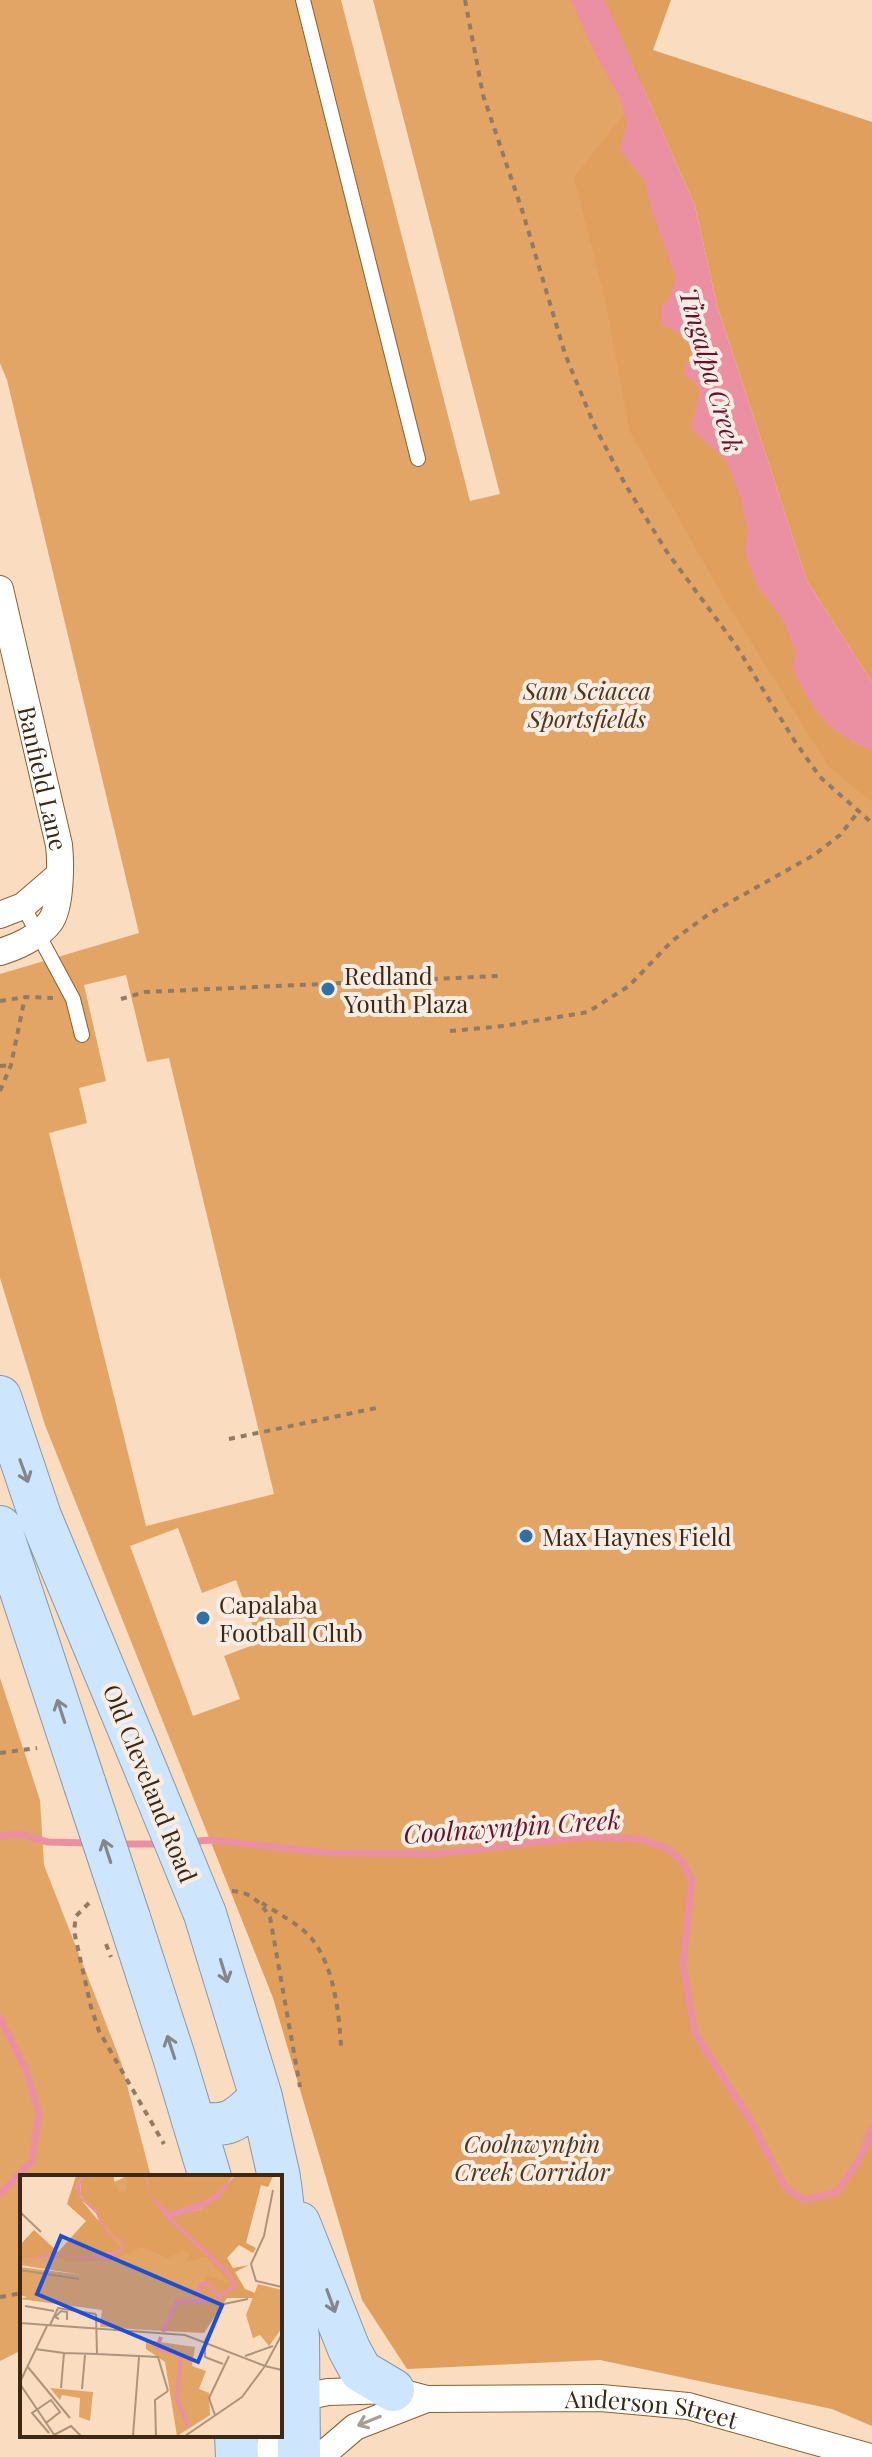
<svg xmlns="http://www.w3.org/2000/svg" width="872" height="2457" font-family="'Playfair Display',serif">
	<style>
		.green { fill: #e2a566; fill-rule: evenodd }
		.forest { fill: #e09f5c }
		.water { fill: #eb8fa3 }
		.lines { fill: none; stroke-linecap: round; stroke-linejoin: round }
		.stream { stroke: #eb8fa3; stroke-width: 7 }
		.lane-casing { stroke: #8b5f31; stroke-width: 16 }
		.street-casing { stroke: #8b5f31; stroke-width: 28 }
		.primary-casing { stroke: #8699aa; stroke-width: 44 }
		.path { stroke: #927a63; stroke-width: 4; stroke-dasharray: 6 6; stroke-linecap: butt }
		.lane { stroke: #fff; stroke-width: 14 }
		.street { stroke: #fff; stroke-width: 26 }
		.primary { stroke: #cee6fd; stroke-width: 42 }
		.primary-bridge-casing { stroke: #8699aa; stroke-width: 44; stroke-linecap: butt }
		.path-bridge { stroke: #927a63; stroke-width: 4; stroke-dasharray: 6 6; stroke-linecap: butt }
		.primary-bridge { stroke: #cee6fd; stroke-width: 42 }
		.oneway { stroke: #848789 }
		.oneway2 { stroke: #a79e96 }
		.poi-dot { fill: #2e71a7; stroke: #f8ede4; stroke-width: 3 }
		.labels { text-anchor: middle; dominant-baseline: central; stroke-width: 8; stroke-linejoin: round; paint-order: stroke }
		.park-label { font-size: 24px; font-style: italic; fill: #503519; stroke: #f8ede4 }
		.street-label { font-size: 24px; fill: #3b2815; stroke: #f8ede4 }
		.poi-label { font-size: 24px; fill: #3b2815; stroke: #f8ede4; text-anchor: start }
		.water-label { font-size: 26px; font-style: italic; fill: #64122e; stroke: #f8ede4 }
		.inset-river { fill: none; stroke: #eb8fa3; stroke-width: 4 }
		.inset-road { fill: none; stroke: #ae947c; stroke-width: 2 }
		.view { fill: #1d4ed8; fill-opacity: 0.15; stroke: #1d4ed8; stroke-width: 4 }
		.inset-edge { fill: none; stroke: #3b2815; stroke-width: 4 }
	</style>
	<rect width="100%" height="100%" fill="#fadcc0"/>
	<path class="green" d="M0 0H341L470 501 500 494 373 0H585L633 99 741 473 872 724V2129L860 2158 836 2193 804 2200 785 2187 751 2121 695 2033 683 1964 692 1880 640 1839 585 1837 436 1854 329 1853 210 1840 45 1425 0 1278V974L139 933 7 380 0 363ZM126 975 147 1062 169 1058 274 1494 146 1526 49 1133 87 1123 79 1088 106 1081 84 985ZM178 1528 202 1593 236 1580 259 1643 224 1656 240 1699 193 1716 130 1546Z
		M0 1678 40 1800 44 1865 121 2062 151 2177H22V2350L0 2361Z"/>
	<path class="forest" d="M592 0H671L653 50 872 122V682L807 581 717 305 695 206 642 85Z
		M625 113 627 123 620 150 645 181 651 208 676 277 671 295 661 308 672 328 691 344 694 358 686 365 700 391 691 429 726 460 741 499 748 532 745 552 757 585 783 620 796 652 851 743 872 750V802L828 766 722 595 630 432 605 300 574 177Z
		M585 1837 640 1839 668 1849 682 1861 692 1880 683 1964 695 2033 751 2121 785 2187 805 2200 836 2193 860 2157 872 2129V2426L832 2409 600 2360 407 2369 362 2300 273 1998 210 1840 329 1853 436 1854Z"/>
	<path class="water" d="M571 0H605L695 206 717 305 807 581 872 682V750C828 734 811 708 792 667L796 652 783 620 757 585 745 552 748 532 741 499 726 460 691 429 700 391 693 380 684 375 686 365 694 358C690 341 679 329 661 325V308L671 295 676 277 651 208 645 181 620 150 627 123 620 98 595 53Z"/>
	<g class="lines">
		<path class="stream" d="M0 1836 18 1834 48 1842 88 1843
			M189 1842 210 1840 329 1853 436 1854 585 1837 640 1839 668 1849 682 1861 692 1880 683 1964 695 2033 751 2121 785 2187 804 2200 836 2193 860 2158 872 2129
			M121 1844H160
			M0 2018 26 2070 39 2113 32 2161 0 2194"/>
		<g class="lane-casing">
			<path id="lane" d="M303 0 418 459
				M23 906 73 999 82 1035"/>
		</g>
		<g class="street-casing">
			<g id="street">
				<path id="s1" d="M0 589 59 845C61 863 61 908 50 922 39 937 17 947 0 952"/>
				<path d="M0 915 23 906 59 875"/>
				<path id="s2" d="M287 2407 299 2398 328 2392 393 2390 427 2399 601 2398 688 2406 870 2457"/>
				<path d="M269 2457 271 2435"/>
				<path d="M320 2457 355 2427 427 2399"/>
			</g>
		</g>
		<g class="primary-casing">
			<path id="primary" d="M0 1397 40 1516 148 1775
				M0 1527 85 1785
				M205 1914 261 2097 279 2177
				M129 1918 174 2057 210 2177
				M193 2121C228 2130 237 2120 261 2097
				M280 2184 298 2338 299 2457
				M299 2223 349 2349 361 2371 393 2390
				M236 2435 237 2457"/>
		</g>
		<path class="path" d="M465 0 483 95 523 213 565 354 595 427 625 484 667 552 735 644 794 740 820 777 872 823
			M121 999 145 992 498 976
			M0 1001 25 997
			M450 1031 504 1026 588 1012 629 986 672 941 709 914 814 855 840 835 859 811
			M0 1066 11 1065
			M0 1091 11 1065 25 997 53 998
			M229 1439 381 1407
			M0 1753 37 1748
			M232 1891C251 1892 260 1902 270 1917L300 2087
			M89 1903 76 1916 74 1931 91 2007 99 2031 164 2144
			M262 1903C277 1913 301 1925 312 1939 334 1967 339 2012 341 2046
			M0 2297 22 2293"/>
		<use href="#lane" class="lane"/>
		<use href="#street" class="street"/>
		<use href="#primary" class="primary"/>
		<g class="primary-bridge-casing">
			<path id="primary-bridge" d="M148 1775 205 1914
				M85 1785 129 1918"/>
		</g>
		<path class="path-bridge" d="M106 1944 111 1957"/>
		<use href="#primary-bridge" class="primary-bridge"/>
	</g>
	<defs><path id="oneway-shaft" d="M-6 0H5M1.5-3L5.5 0L1.5 3" fill="none" stroke-width="1.6" stroke-linecap="round" stroke-linejoin="round" transform="scale(2)"/></defs>
	<g class="oneway">
		<use href="#oneway-shaft" transform="translate(24 1471) rotate(70)"/>
		<use href="#oneway-shaft" transform="translate(61 1711) rotate(-108)"/>
		<use href="#oneway-shaft" transform="translate(107 1851) rotate(-108)"/>
		<use href="#oneway-shaft" transform="translate(224 1971) rotate(73)"/>
		<use href="#oneway-shaft" transform="translate(171 2047) rotate(-108)"/>
		<use href="#oneway-shaft" transform="translate(331 2301) rotate(70)"/>
	</g>
	<use class="oneway2" href="#oneway-shaft" transform="translate(369 2421) rotate(158)"/>
	<g class="poi-dot">
		<circle cx="328" cy="989" r="8"/>
		<circle cx="526" cy="1536" r="8"/>
		<circle cx="203" cy="1618" r="8"/>
	</g>
	<g class="labels">
		<g class="park-label">
			<text x="587" y="690">Sam Sciacca<tspan x="587" dy="28">Sportsfields</tspan></text>
			<text x="532" y="2143">Coolnwynpin<tspan x="532" dy="28">Creek Corridor</tspan></text>
		</g>
		<g class="street-label">
			<text stroke="none"><textPath href="#s1" startOffset="194">Banfield Lane</textPath></text>
			<text transform="translate(151 1783) rotate(68)">Old Cleveland Road</text>
			<text stroke="none"><textPath href="#s2" startOffset="370">Anderson Street</textPath></text>
		</g>
		<g class="poi-label">
			<text x="344" y="975">Redland<tspan x="344" dy="28">Youth Plaza</tspan></text>
			<text x="542" y="1536">Max Haynes Field</text>
			<text x="219" y="1604">Capalaba<tspan x="219" dy="28">Football Club</tspan></text>
		</g>
		<g class="water-label">
			<text transform="translate(712 370) rotate(74)">Tingalpa Creek</text>
			<text transform="translate(512 1826) rotate(-4)">Coolnwynpin Creek</text>
		</g>
	</g>
	<g transform="translate(20 2175)">
		<rect width="262" height="262" fill="#fadcc0"/>
		<path d="M64 1H94L92 8 107 1H214L157 51 215 111 179 118 182 128 160 126 143 156 80 152 82 135 0 124 7 122 0 120V92L63 100 0 90V84L90 81ZM238 109 262 115V153L249 171 240 160 233 163 226 140ZM126 165 175 172 172 191 186 196 179 214 189 218 190 240 157 261 145 187 126 174ZM30 213 73 217 70 246 59 242 60 223 42 220 40 225Z" fill="#e2a566"/>
		<path d="M56 1H62L56 12 63 27 102 74 78 82 0 84V70L14 55 38 77 66 46 47 29ZM67 1H93L98 18 107 15V1H123L147 44 182 34 215 1H253L248 12 241 10 226 68 236 73 233 78 219 70 207 83 213 93 229 90 215 97 225 114 235 118 233 123H207L184 158 143 156 157 126 184 127 178 116 187 100 210 108 186 82 166 87 171 79 162 75 148 83 122 72 90 86H45L42 81 87 85 105 73 60 20 61 6ZM126 1H212L204 14 188 24 150 37 134 24Z" fill="#e09f5c"/>
		<path d="M62 1H69L61 6 60 21 78 37 88 58 103 66 104 75 87 85 41 81 0 86 29 79 78 82 102 74 101 67 87 60 76 38 59 23 56 12ZM123 1 134 24 150 37 188 24 215 1 200 22 182 34 147 44 133 25Z" fill="#eb8fa3"/>
		<path class="inset-river" d="M143 157 157 126 184 127 178 116 181 109 190 110 199 122 215 111 209 99 149 43M141 162 137 173 161 180 157 224 168 252"/>
		<path class="inset-road" d="M253 15 244 61 231 89 236 106 262 112M0 37 21 57M0 95 59 104M5 131 34 136M39 144 35 142 41 136 47 137V145M0 148 165 160 245 191 262 159M30 150 38 133 76 139M184 168 204 129 228 124M185 172V182L203 189M15 174 44 178M77 179 138 182 148 216M225 181 253 171M7 191 50 243M0 207 27 151M0 209 35 261M41 213 44 178 77 179 76 139M62 214 65 180M195 240 189 223 209 181M26 248 40 237 31 225 12 238 29 258M34 260 51 251 61 261M113 261 119 182M136 261 135 225 148 216M165 261 222 222 245 191 262 195"/>
		<path class="view" d="M41 61 202 130 178 187 17 119Z"/>
		<rect width="262" height="262" class="inset-edge"/>
	</g>
</svg>
